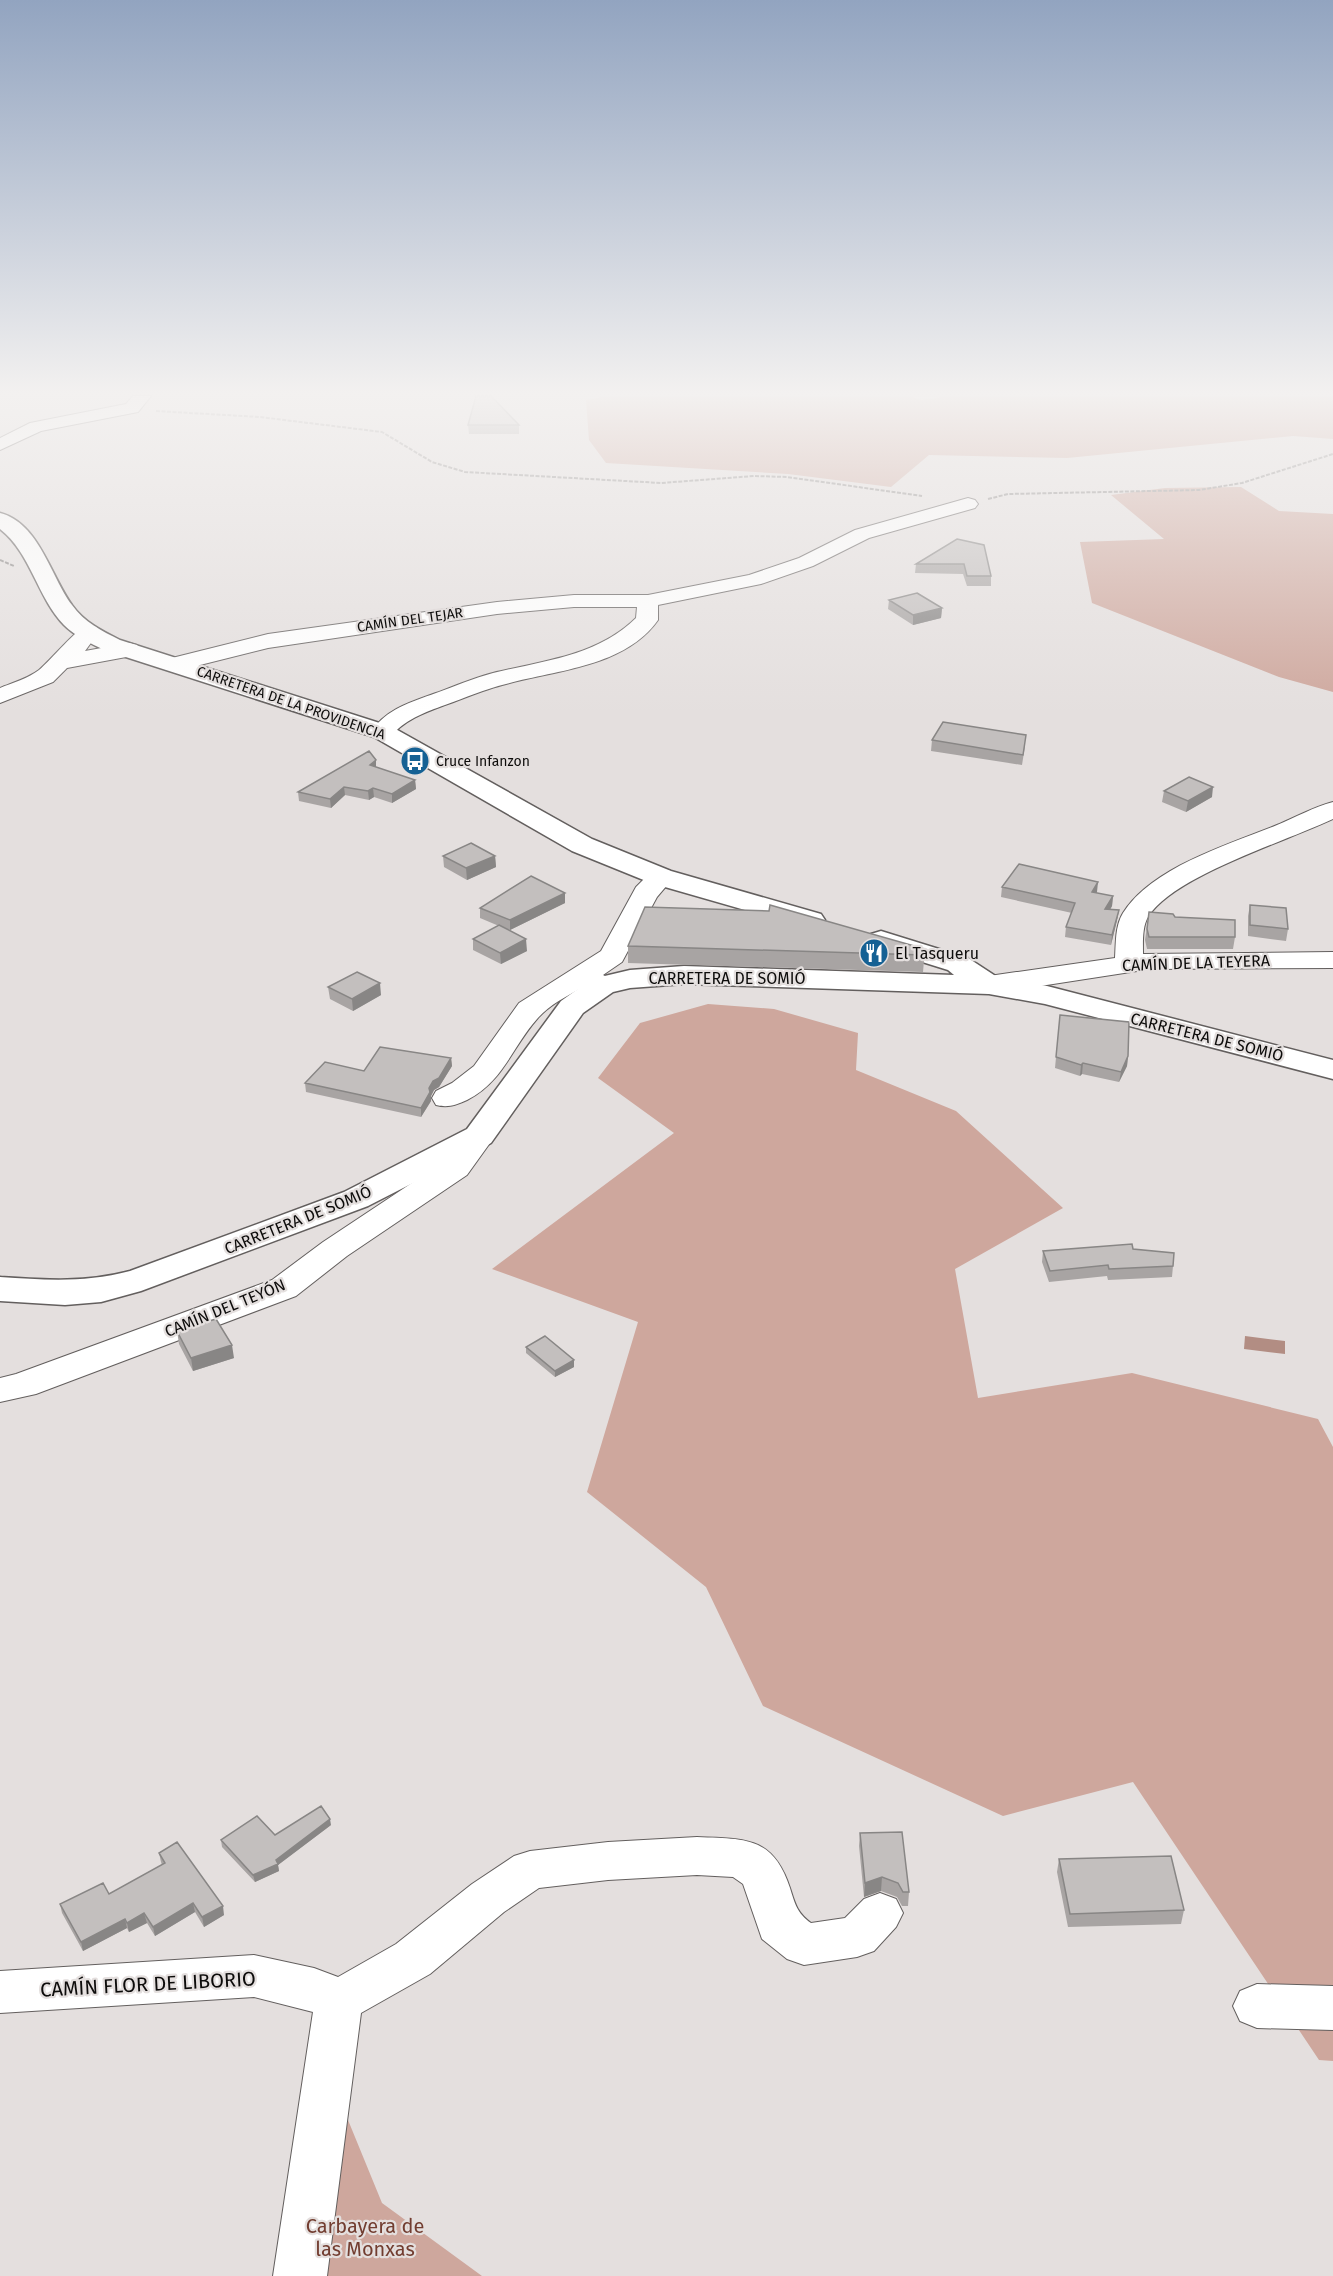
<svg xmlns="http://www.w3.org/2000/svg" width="1333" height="2276" font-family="'Fira Sans',sans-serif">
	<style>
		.forest { fill: #cea79d }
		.water { fill: #b28d83 }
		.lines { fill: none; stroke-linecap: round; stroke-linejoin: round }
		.minor-casing { stroke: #635f5e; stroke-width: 2 }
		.tertiary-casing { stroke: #635f5e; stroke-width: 3 }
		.path { stroke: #898685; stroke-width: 2; stroke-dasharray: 4 1.5; stroke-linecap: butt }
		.minor { fill: #fff; fill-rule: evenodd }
		.tertiary { fill: #fff; fill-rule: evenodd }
		.wall { fill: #a8a4a3 }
		.shaded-wall { fill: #888685 }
		.building { fill: #c3bfbe; stroke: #888685; stroke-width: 1.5 }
		.labels { text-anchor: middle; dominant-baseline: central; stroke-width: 4.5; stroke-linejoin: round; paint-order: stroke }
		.far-street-label { font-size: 14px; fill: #0d0c0b; stroke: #e4dfde }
		.far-poi-label { font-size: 14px; fill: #0d0c0b; stroke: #e4dfde; text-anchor: start }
		.poi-label { font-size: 16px; fill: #0d0c0b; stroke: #e4dfde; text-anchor: start }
		.street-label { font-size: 16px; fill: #0d0c0b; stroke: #e4dfde }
		.near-street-label { font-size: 20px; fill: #0d0c0b; stroke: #e4dfde }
		.near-park-label { font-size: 20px; fill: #723d30; stroke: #e4dfde }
	</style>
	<rect width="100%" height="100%" fill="#e4dfde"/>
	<path class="forest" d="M608 396H907L922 400 951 396H1333V439L1293 436 1067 458 929 455 891 487 788 474 606 463 589 440 586 400Z
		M1241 487 1279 511 1333 514V692L1279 677 1092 603 1080 542 1164 539 1111 495 1165 488Z
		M708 1004 774 1009 858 1033 856 1070 956 1111 1063 1208 955 1269 978 1398 1132 1373 1318 1419 1333 1447V2061L1319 2060 1133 1782 1003 1816 763 1706 706 1587 587 1492 638 1322 492 1269 674 1133 598 1078 640 1023Z
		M348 2120 382 2203 482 2276H319Z"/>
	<path class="water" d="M1245 1336 1285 1341V1354L1244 1349Z"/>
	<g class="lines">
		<g class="minor-casing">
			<path id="minor" d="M133 396H151L138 412 41 431 0 450V438L30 423 126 404Z
				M968 498 975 500 978 504 975 508 869 538 813 566 761 584 658 605V620C625 667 556 670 506 684 485 689 465 698 445 705 426 712 403 720 391 737L383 739 375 737 371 732C386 709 411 702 436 693 455 686 474 678 493 673 542 661 598 656 636 618L637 607H574L497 614 268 648 176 671 168 669 165 664 168 659 268 634 497 602 574 595H648L749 575 799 558 855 530Z
				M88 625 96 627 99 632 85 651 129 643 137 645 140 650 137 655 67 668 53 682 0 703V688C12 683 29 678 39 670 51 660 77 628 88 625Z
				M1333 802V819C1287 841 1173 876 1148 917 1142 927 1143 943 1143 954L1333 952V968L1150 969 989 994 979 991 975 985 979 979 989 976 1115 958C1116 943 1115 926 1123 913 1152 867 1230 844 1277 825 1296 817 1314 807 1333 802Z
				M661 869 670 871 674 877 657 897 622 962 603 975 609 978 613 984 609 990 599 993 583 987C567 996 549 1005 537 1019 512 1047 503 1082 467 1100 456 1105 448 1108 436 1105L432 1098 436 1091 452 1083 474 1066 519 1003 601 951 636 887 652 871Z
				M479 1127 490 1129 495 1136 467 1175 347 1256 296 1296 36 1394 0 1402V1378L16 1374 272 1280 323 1242 445 1161 468 1129Z
				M697 1837C745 1839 773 1836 790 1888 795 1904 797 1913 811 1923L845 1918 864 1899 880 1893 896 1899 903 1913 896 1927 874 1951 857 1957 804 1965 787 1959 762 1939 743 1884 733 1877 697 1875 608 1880 539 1888 504 1912 430 1974 361 2013 327 2276H273L313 2012 254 1997 0 2013V1971L254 1955 314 1968 338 1977 396 1944 472 1884 514 1856 530 1851 608 1842Z
				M1257 1984 1333 1986V2030L1257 2028 1240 2021 1233 2006 1240 1991Z"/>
		</g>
		<g class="tertiary-casing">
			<path id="tertiary" d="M0 513C39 523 51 577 72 605 84 622 102 631 120 640L392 727 592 839 671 871 821 914 825 920 821 926 811 929 651 883 572 851 374 737 104 650C90 643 75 636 64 625 37 597 31 553 0 529Z
				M881 931 968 958 997 977 1047 986 1333 1060V1079L1045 1004 989 994 684 984 630 988 613 992 583 1013 491 1143 368 1206 141 1291 101 1302 65 1305 0 1301V1277C46 1280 84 1283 130 1271L344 1192 467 1129 561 1001 592 979 630 970 684 966 954 975 948 970 871 946 866 940 871 934Z"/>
		</g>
		<path class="path" d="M156 411 260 417 382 432 432 462 465 472 661 483 754 476 787 477 922 496
			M988 499 1008 494 1199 490 1242 483 1333 454
			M0 560 14 566"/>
		<use href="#minor" class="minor"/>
		<use href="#tertiary" class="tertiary"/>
	</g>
	<path class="wall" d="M468 425H519V434H469Z
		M957 539 991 576V586H967L963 574 915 573 916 564Z
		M889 600 942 608 941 618 913 625 888 609Z
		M932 740 1025 746 1022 765 931 751Z
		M376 767 415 780 416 789 392 803 374 797 369 800 345 795 331 808 299 801 298 792Z
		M1164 791 1212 797 1186 812 1162 802Z
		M443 856H495L496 867 467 880 444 867Z
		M1002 887 1097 892 1096 893 1113 896 1112 906 1110 910H1119L1117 920 1111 945 1065 937 1066 927 1072 913 1001 897Z
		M565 893V903L510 930 502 927 527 951 501 964 473 950V939L499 926 480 918V908Z
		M1250 905 1288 929 1286 941 1248 936V916Z
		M1149 912 1175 917 1235 937 1233 949H1147L1145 940Z
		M628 946 925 949 923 972 628 963Z
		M328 987 381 995 353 1011 330 999Z
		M1060 1015 1128 1056 1127 1066 1119 1082 1082 1074 1080 1076 1055 1068Z
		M451 1058 452 1066 439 1087 434 1090 431 1096V1101L421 1117 306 1092 305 1083 364 1071Z
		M1133 1249 1173 1266 1172 1277 1108 1280 1107 1276 1049 1282 1042 1262 1043 1251Z
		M177 1331 234 1358 193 1371 179 1344Z
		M526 1347 574 1367 555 1377 526 1353Z
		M331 1825 278 1865 279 1871 255 1882 222 1847 221 1840 275 1835Z
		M860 1833 909 1892 908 1906H902L897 1897 881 1891 864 1897 859 1846Z
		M159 1853 224 1915 204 1927 195 1912 155 1936 147 1923 129 1932 127 1928 83 1951 62 1913 60 1904 109 1894 162 1865 161 1862Z
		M1059 1859 1184 1910 1181 1924 1068 1927 1057 1872Z"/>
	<path class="shaded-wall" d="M942 608 941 618 913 625V615Z
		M376 760V768L370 765Z
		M415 780 416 789 392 803V794Z
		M344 787 345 795 331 808 330 799Z
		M1213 787 1212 797 1186 812 1188 801Z
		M373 788 374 797 369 800 368 791Z
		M495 856 496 867 467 880 466 868Z
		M1098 882 1097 892 1090 901 1092 892Z
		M565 893V903L510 930V920Z
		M1113 896 1112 906 1104 919 1105 909Z
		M1119 910 1117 920 1111 945 1112 935Z
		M526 939 527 951 501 964 500 953Z
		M380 983 381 995 353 1011 352 999Z
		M1128 1056 1127 1066 1119 1082 1121 1072Z
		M451 1058 452 1066 439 1087 434 1090 431 1096V1101L421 1117V1108L429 1088 433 1081Z
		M1083 1063 1082 1074 1080 1076 1081 1065Z
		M232 1345 234 1358 193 1371 191 1358Z
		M574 1360V1367L555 1377V1371Z
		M330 1819 331 1825 278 1865 279 1871 255 1882 253 1875 276 1860Z
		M882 1877 881 1891 864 1897 865 1883Z
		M193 1903 195 1912 155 1936 153 1927Z
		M223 1906 224 1915 204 1927 202 1917Z
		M144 1913 147 1923 129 1932 127 1923Z
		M125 1919 127 1928 83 1951 81 1942Z"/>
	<path class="building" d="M476 396H491L519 425H468Z
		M957 539 984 545 991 576H967L964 564H916Z
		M917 593 942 608 913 615 889 600Z
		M943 722 1026 735 1023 755 932 740Z
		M369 751 376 760 370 765 415 780 392 794 373 788 368 791 344 787 330 799 298 792Z
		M1189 777 1213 787 1188 801 1164 791Z
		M471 843 495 856 466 868 443 856Z
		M1019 864 1098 882 1092 892 1113 896 1105 909 1119 910 1112 935 1066 927 1075 903 1002 887Z
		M531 876 565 893 510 920 480 908Z
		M770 905 925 949 924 955 628 946 645 907 769 911Z
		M1250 905 1286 908 1288 929 1250 925Z
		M1149 912 1173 914 1175 917 1235 920V937H1149L1147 929Z
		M499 925 526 939 500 953 473 939Z
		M357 972 380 983 352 999 328 987Z
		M1060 1015 1129 1022 1128 1056 1121 1072 1083 1063 1081 1065 1056 1057Z
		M380 1047 451 1058 439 1078 433 1081 429 1088 430 1092 421 1108 305 1083 325 1062 364 1071Z
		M1132 1244 1133 1249 1174 1253 1173 1266 1109 1269 1108 1265 1050 1271 1043 1251Z
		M216 1319 232 1345 191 1358 177 1331Z
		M545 1336 574 1360 555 1371 526 1347Z
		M321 1806 330 1819 276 1860 278 1864 253 1875 221 1840 257 1816 275 1835Z
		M902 1832 909 1892H903L898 1883 882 1877 865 1883 860 1833Z
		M177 1842 223 1906 202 1917 193 1903 153 1927 144 1913 127 1923 125 1919 81 1942 60 1904 103 1883 109 1894 165 1863 159 1853Z
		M1171 1856 1184 1910 1070 1914 1059 1859Z"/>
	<linearGradient id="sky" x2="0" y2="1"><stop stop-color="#92a4c0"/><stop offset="0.55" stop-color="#f3f1f0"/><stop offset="1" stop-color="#f3f1f0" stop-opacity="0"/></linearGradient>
	<rect width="1333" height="715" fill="url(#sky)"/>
	<defs>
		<g id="bus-disc" transform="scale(1.5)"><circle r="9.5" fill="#156194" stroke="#e4dfde"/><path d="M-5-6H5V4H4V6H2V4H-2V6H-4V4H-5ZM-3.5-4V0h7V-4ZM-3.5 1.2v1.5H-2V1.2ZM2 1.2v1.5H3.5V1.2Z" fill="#fff"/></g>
		<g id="restaurant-disc" transform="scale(1.5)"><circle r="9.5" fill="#156194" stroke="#e4dfde"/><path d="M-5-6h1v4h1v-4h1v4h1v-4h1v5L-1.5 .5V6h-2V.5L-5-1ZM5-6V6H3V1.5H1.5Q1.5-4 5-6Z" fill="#fff"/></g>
	</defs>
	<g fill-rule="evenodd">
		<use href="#bus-disc" x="415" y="761"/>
		<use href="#restaurant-disc" x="874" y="953"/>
	</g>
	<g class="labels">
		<g class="far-street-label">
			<text transform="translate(410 620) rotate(-8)">CAMÍN DEL TEJAR</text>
			<text transform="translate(291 703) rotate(19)">CARRETERA DE LA PROVIDENCIA</text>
		</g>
		<g class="far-poi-label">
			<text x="436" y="761">Cruce Infanzon</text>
		</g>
		<g class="poi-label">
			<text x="895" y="953">El Tasqueru</text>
		</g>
		<g class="street-label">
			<text transform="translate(1196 963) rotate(-2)">CAMÍN DE LA TEYERA</text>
			<text x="727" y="978">CARRETERA DE SOMIÓ</text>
			<text transform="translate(1207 1037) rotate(14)">CARRETERA DE SOMIÓ</text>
			<text transform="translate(298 1220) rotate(-22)">CARRETERA DE SOMIÓ</text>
			<text transform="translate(225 1308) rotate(-22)">CAMÍN DEL TEYÓN</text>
		</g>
		<g class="near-street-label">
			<text transform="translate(148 1984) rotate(-3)">CAMÍN FLOR DE LIBORIO</text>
		</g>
		<g class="near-park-label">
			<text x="365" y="2226">Carbayera de<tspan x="365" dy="23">las Monxas</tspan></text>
		</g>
	</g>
</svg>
